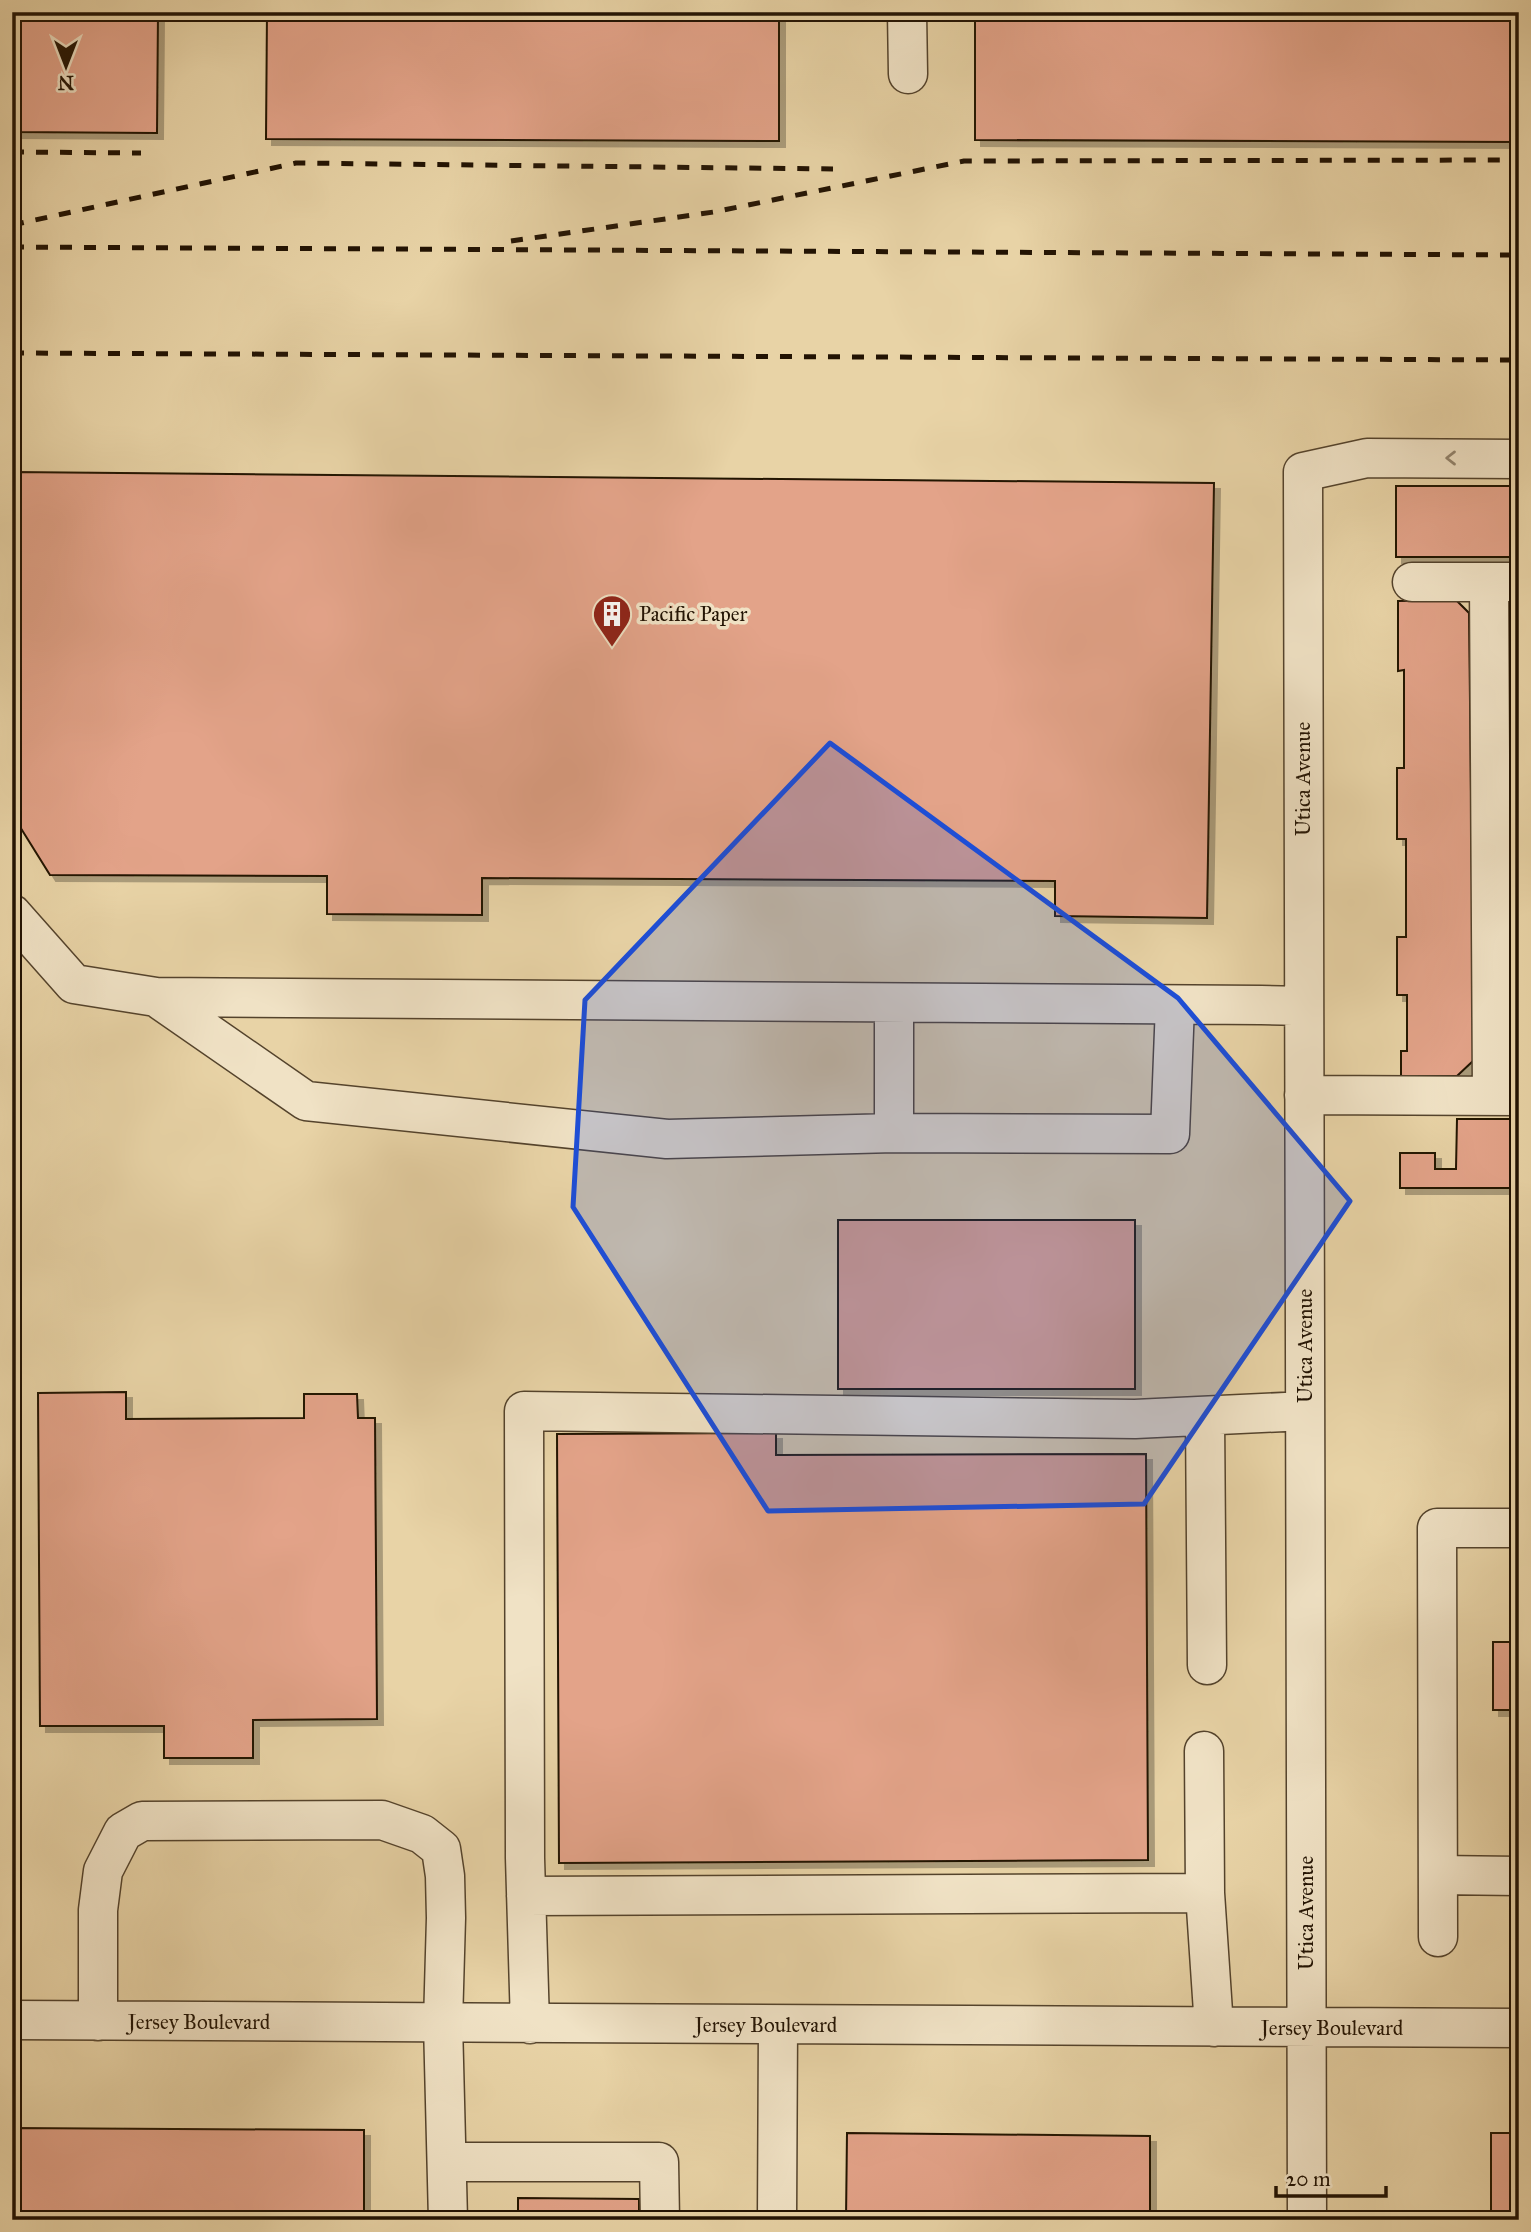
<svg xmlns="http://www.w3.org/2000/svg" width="1531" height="2232" font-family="'IM FELL Great Primer',serif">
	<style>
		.building { fill: #e3a389; stroke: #221303; stroke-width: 2; filter: url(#shadow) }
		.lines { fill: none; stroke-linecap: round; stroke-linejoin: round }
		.minor-casing { stroke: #54432c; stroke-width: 41 }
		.minor { stroke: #f0e2c5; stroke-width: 38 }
		.rail { stroke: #221303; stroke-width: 5; stroke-dasharray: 12 12; stroke-linecap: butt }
		.oneway { stroke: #93856e }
		.marked { fill: #1d4ed8; fill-opacity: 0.2; stroke: #1d4ed8; stroke-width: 5; stroke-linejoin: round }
		.labels { text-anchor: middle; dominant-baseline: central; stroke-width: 7; stroke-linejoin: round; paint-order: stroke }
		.poi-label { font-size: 21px; fill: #221303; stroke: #f0e2c5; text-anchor: start }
		.street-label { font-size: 21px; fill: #221303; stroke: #f0e2c5 }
	</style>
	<defs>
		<filter id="shadow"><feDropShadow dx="6" dy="6" stdDeviation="0" flood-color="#0004"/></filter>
	</defs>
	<rect width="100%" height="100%" fill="#e8d3a6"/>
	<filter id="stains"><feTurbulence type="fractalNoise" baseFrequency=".00286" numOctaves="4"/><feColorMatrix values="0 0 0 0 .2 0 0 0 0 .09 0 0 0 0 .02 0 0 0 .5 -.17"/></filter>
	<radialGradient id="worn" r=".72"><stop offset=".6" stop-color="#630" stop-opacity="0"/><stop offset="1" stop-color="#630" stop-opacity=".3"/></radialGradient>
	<path class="building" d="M12 12H158L157 133 12 132Z
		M267 12H779V141L266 139Z
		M975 12H1519V142L975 140Z
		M12 472 1214 483 1207 918 1055 916V881L482 878V915L327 914V876L50 875 12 814Z
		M1396 486H1519V557H1396Z
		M1456 600 1469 613 1474 1060 1457 1076H1401V1051H1407V995H1397V937H1406V839H1397V768H1404V670L1398 671V601Z
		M1511 601H1519V1066L1512 1060Z
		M1457 1119H1519V1188H1400V1153H1435V1169H1456Z
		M838 1220H1135V1389H838Z
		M126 1392V1419L304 1418V1394H357L358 1418H375L377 1719 253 1720V1758H164V1726H40L38 1393Z
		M776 1433V1455L1146 1454 1148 1860 559 1863 557 1434Z
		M1493 1642H1519V1710H1493Z
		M12 2128 364 2130V2215L12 2211Z
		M847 2133 1150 2136V2220H846Z
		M1491 2133H1519V2220H1491Z
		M518 2198 639 2199V2220H518Z"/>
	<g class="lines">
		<g class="minor-casing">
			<path id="minor" d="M907 12 908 74
				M1412 582H1519
				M1489 582 1492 1096
				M12 914 74 984 156 997
				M894 1003V1133
				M1175 1005 1170 1134 894 1133 667 1139 306 1101 156 997 1261 1005 1304 1006
				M1304 1095 1517 1096
				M1205 1416 1207 1665
				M1204 1751 1205 1893
				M1438 1875 1519 1876
				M526 1896 1205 1893 1214 2027
				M1438 1937 1437 1528H1519
				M12 2020 1519 2028
				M98 2021V1910L103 1871 123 1832 142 1821 382 1820 422 1834 441 1849 445 1876 446 1918 443 2023 448 2220
				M530 2024 525 1858 524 1411 1135 1419 1305 1411
				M448 2162H659L660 2220
				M777 2220 778 2025
				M1307 2220 1303 472 1367 458 1519 459"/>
		</g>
		<use href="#minor" class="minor"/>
		<path class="rail" d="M12 152 141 153
			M12 225 296 163 833 169
			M511 241 714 212 964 161 1519 160
			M12 247 1519 255
			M12 353 1519 360"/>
	</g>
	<defs><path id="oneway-chevron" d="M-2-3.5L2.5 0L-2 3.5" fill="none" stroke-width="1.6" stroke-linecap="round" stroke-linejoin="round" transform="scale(1.75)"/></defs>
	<use class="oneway" href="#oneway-chevron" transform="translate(1451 458) rotate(-180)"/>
	<path class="marked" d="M830 743 1178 998 1350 1201 1144 1504 768 1511 573 1207 585 1000Z"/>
	<defs>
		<g id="building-pin" transform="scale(2.0125)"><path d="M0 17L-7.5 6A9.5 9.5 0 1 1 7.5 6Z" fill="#8f2418" stroke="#f0e2c5"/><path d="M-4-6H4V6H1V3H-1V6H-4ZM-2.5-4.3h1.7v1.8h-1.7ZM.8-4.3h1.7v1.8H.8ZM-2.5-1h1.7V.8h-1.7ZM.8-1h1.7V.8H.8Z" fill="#fff"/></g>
	</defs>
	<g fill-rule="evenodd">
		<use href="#building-pin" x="612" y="614"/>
	</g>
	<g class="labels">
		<g class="poi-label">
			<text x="639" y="614">Pacific Paper</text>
		</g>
		<g class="street-label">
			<text transform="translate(1303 779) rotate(-90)">Utica Avenue</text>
			<text transform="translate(1305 1346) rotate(-90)">Utica Avenue</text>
			<text transform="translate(1306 1913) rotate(-90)">Utica Avenue</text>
			<text x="199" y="2022">Jersey Boulevard</text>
			<text x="766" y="2025">Jersey Boulevard</text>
			<text x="1332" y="2028">Jersey Boulevard</text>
		</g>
	</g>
	<rect width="1531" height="2232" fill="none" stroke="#e8d3a6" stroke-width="42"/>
	<rect x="14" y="14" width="1503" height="2204" fill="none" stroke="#221303" stroke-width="3.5"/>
	<rect x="21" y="21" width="1489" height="2190" fill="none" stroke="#221303" stroke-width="2"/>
	<g transform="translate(66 66) rotate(180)" stroke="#f0e2c5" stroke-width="5" paint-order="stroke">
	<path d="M0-5L12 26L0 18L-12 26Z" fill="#221303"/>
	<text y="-10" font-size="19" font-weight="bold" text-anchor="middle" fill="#221303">N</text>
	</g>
	<path d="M1276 2186v10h110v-10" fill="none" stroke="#221303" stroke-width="3.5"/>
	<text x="1286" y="2186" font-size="21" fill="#221303" stroke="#f0e2c5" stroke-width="5" paint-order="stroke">20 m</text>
	<rect width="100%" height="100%" filter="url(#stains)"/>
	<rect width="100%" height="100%" fill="url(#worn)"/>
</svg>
